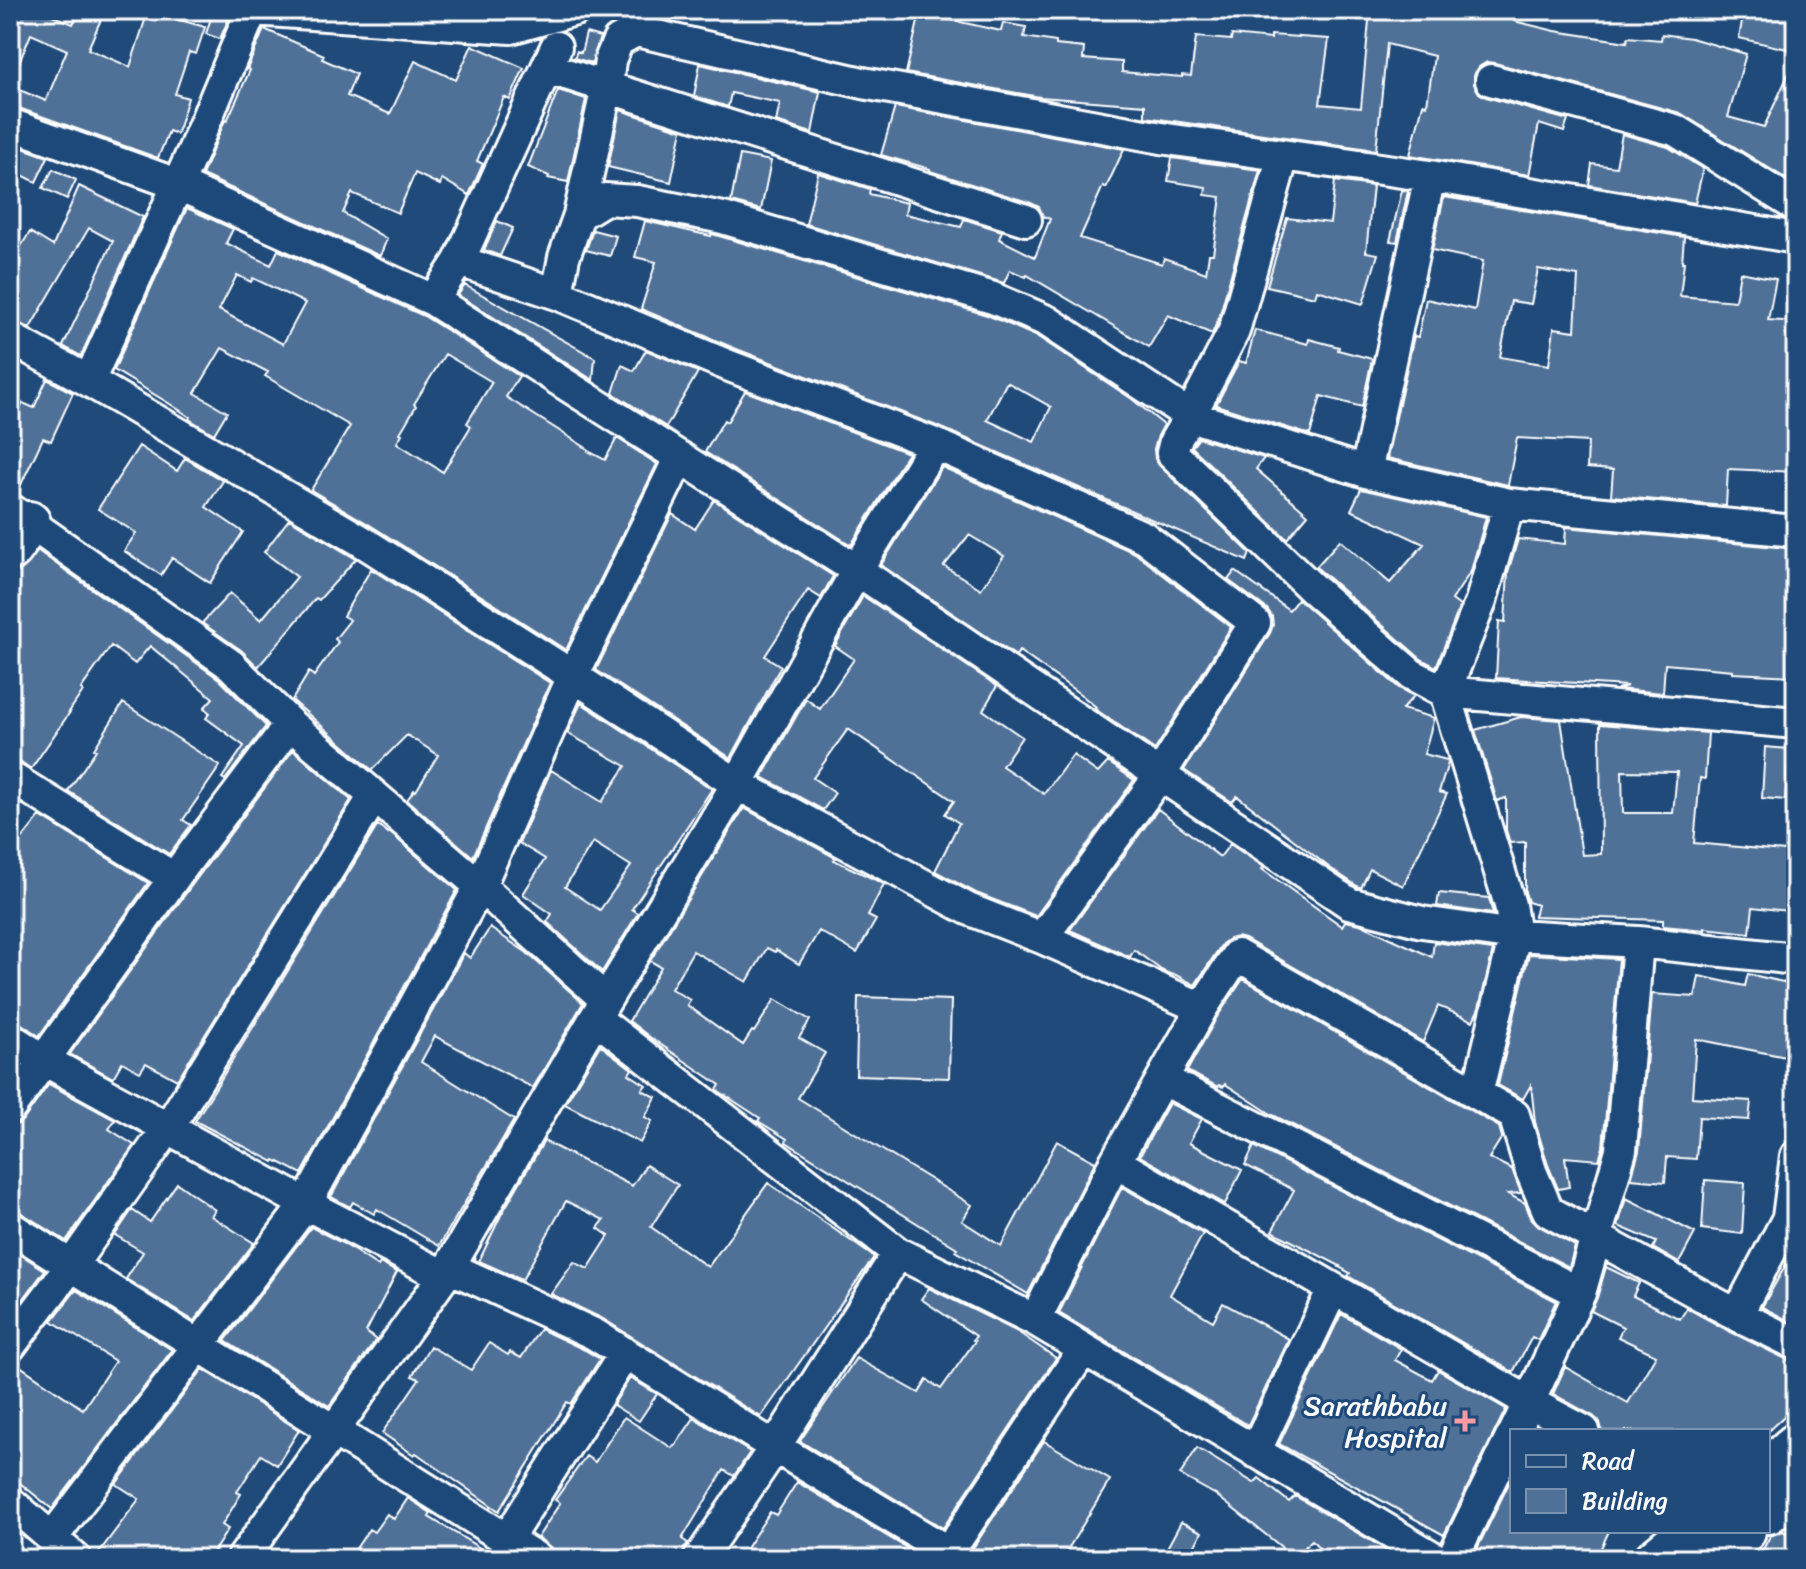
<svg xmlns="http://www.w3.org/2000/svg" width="1806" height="1569" font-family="Sriracha,sans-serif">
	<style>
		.building { fill: #507197; stroke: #fff; stroke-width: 2; fill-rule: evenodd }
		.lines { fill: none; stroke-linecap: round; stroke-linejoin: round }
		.street-casing { stroke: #fff; stroke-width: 36 }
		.secondary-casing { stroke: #fff; stroke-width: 48 }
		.street { stroke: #1f4a7a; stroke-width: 30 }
		.secondary { stroke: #1f4a7a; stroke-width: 42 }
		.poi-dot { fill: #ff9aa2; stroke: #1f4a7a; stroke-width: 3 }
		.labels { text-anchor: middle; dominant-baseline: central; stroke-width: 6; stroke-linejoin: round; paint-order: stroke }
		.poi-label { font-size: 28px; fill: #fff; stroke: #1f4a7a; text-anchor: end }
	</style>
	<rect width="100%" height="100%" fill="#1f4a7a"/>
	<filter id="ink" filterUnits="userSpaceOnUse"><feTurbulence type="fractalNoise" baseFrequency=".0125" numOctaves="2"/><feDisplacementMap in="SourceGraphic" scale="16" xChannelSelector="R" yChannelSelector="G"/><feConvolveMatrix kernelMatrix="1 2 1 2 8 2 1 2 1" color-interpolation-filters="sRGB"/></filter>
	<g filter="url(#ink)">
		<path class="building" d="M15 10H40L73 24 80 10H105L88 49 130 67 148 11 205 27 196 54 189 52 175 94 188 98 177 134 169 131 158 158 16 107 10 106V86L46 101 67 50 31 34 10 84V22Z
			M1370 10H1471L1515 18 1514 21 1555 31 1627 42 1628 37 1661 40 1662 34 1691 38 1746 54 1728 117 1764 127 1796 58V185L1680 113 1495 63 1487 62 1479 67 1474 75V84L1479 93 1486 97 1568 120 1564 132 1539 124 1529 175 1410 155 1423 104 1427 105 1434 56 1387 44 1376 150 1145 117V105L1040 97 906 73 920 13 1001 31 1003 23 1026 27 1024 37 1056 42V45L1084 48 1083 59 1122 62V72L1182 77V75L1191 76 1196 37 1231 40 1232 35 1271 39V35L1329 39 1320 104 1361 108Z
			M1744 10H1796V51L1739 38Z
			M213 11 230 16 220 39 206 34Z
			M264 29 324 55 322 59 356 74 347 96 390 114 415 61 456 80 472 45 524 68 510 100 504 97 477 161 483 164 469 195 442 179 440 185 415 173 398 213 352 193 343 213 387 239 380 256 202 175 225 120 227 121 250 70 247 69Z
			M586 33 600 37 592 63 574 58 577 51 581 53Z
			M700 64 820 92 812 133 776 122 780 103 731 93 728 107 694 96Z
			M558 90 586 99 568 182 548 178 549 176 528 167Z
			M895 107 1124 149 1106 188 1103 186 1080 238 1162 264 1164 258 1206 273 1209 254H1213L1221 197 1205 195 1206 187 1168 181 1172 158 1260 170 1219 318 1212 334 1168 315 1149 347 1027 275 1026 277 1010 270 1004 283 806 224 818 173 870 189 869 194 907 203 905 214 961 227 964 219 1002 231 999 239 1035 257 1050 219 1043 216 1039 207 1031 203 930 171V169L881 155Z
			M620 110 682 130 671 182 608 167Z
			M1622 134 1668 147 1703 169 1695 203 1589 185 1592 164 1616 167Z
			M20 147 48 157 36 182 10 169Z
			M740 155 771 161 761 210 731 202Z
			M53 169 76 180 67 199 43 188Z
			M1335 181 1373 186 1366 252 1378 254 1363 304 1317 290 1315 297 1267 286 1287 218 1330 223Z
			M79 186 143 217 81 356 63 346 113 241 89 228 30 328 10 320V263L30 232 53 246Z
			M1402 190 1408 191 1397 242 1390 241Z
			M1444 197 1684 237 1682 262H1684L1680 296 1735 301 1740 272 1776 279 1768 320 1796 322V472L1728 469 1726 506 1611 496 1613 470 1587 468 1588 442 1517 438 1508 485 1387 458 1414 336 1418 337 1426 299 1475 310 1483 261 1432 250ZM1538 269 1578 276 1575 331 1554 328 1549 365 1500 357 1511 301 1531 304Z
			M187 208 233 229 226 243 271 265 278 250 424 316 519 376 506 397 588 449V451L605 460 617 438 657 464 566 650 370 525 311 490 350 426 265 376 268 372 222 348 195 393 227 412 214 434 189 419 190 417 170 404 114 370ZM237 275 251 282 253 278 305 303 283 344 219 310ZM445 354 492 382 467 423 471 426 443 472 397 443 402 434 400 433 416 406 414 404Z
			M497 221 513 228 500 256 484 250Z
			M645 221 711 236 712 234 719 236 987 315 1038 337 1132 399 1164 425 1158 436 1154 449 1155 459 1159 465 1250 553 1247 561 942 428 734 348 641 309 656 262 635 257ZM1007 382 1051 407 1034 442 987 420Z
			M593 230 616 236 610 256 586 250Z
			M465 285 595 358 593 380 458 295Z
			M1255 330 1308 344 1309 339 1339 347 1338 350 1372 359 1362 407 1321 396 1310 435 1216 405 1239 361 1246 363Z
			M646 350 698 372 666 427 613 393 622 365 634 371Z
			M47 379 73 393 51 441 43 438 17 493 10 491V429L23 403 34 408Z
			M745 391 908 453 851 545 705 452 724 420 727 422Z
			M1199 438 1264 458 1256 469 1308 514 1287 539 1192 447Z
			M139 446 177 471 185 458 223 481 206 507 243 532 210 583 172 558 161 575 124 551 136 533 98 509Z
			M942 467 1135 553 1231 627 1155 750 1095 709 1096 707 1080 694 1019 651 1016 656 881 565ZM969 535 1004 556 981 589 944 566Z
			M1361 489 1486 517 1471 571 1452 600 1460 606 1436 667 1421 659 1316 567 1340 540 1390 583 1424 544 1351 510Z
			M714 500 833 576 821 598 808 590 765 656 781 666 731 758 596 670 672 514 695 529Z
			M289 519 356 559 319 600 316 598 258 667 241 650 202 623 230 593 261 620 297 577 264 552Z
			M1566 527 1796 549V676L1733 673V670L1665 664 1663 693 1617 689 1627 686 1496 678 1499 621 1505 622 1508 572 1518 539 1565 544Z
			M38 551 219 679 266 726 225 780 222 778 244 746 206 718 210 713 204 708 213 698 150 646 135 664 111 646 81 689 83 691 69 712H70L31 769 10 754V573L20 571 29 563Z
			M371 569 550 683 473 857 407 800 414 790 416 791 438 755 407 735 372 770 292 700 309 672 314 676 338 642 335 639 350 620 343 616Z
			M1235 571 1289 610 1298 599 1399 688 1414 696 1402 709 1434 718 1424 754 1447 760 1448 763 1439 792 1447 794 1403 886 1370 869 1361 888 1357 886 1330 868 1237 796 1232 802 1184 770 1270 633 1273 625 1272 616 1267 609 1228 580Z
			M863 596 997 686 983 710 1022 737 1002 766 1044 794 1073 755 1098 773 1108 762 1134 780 1036 916 976 893 935 871 959 823 945 814 954 801 848 729 813 778 835 793 823 810 762 777 806 699 820 709 854 659 835 646Z
			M123 703 220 766 183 820 191 825 169 854 68 791 96 750 94 749Z
			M581 703 712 789 632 909 638 913 602 972 547 922 552 914 523 894 545 859 519 843 551 770 602 802 626 766 567 733ZM593 842 631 866 600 910 565 887Z
			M1521 717 1561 720 1582 855 1601 854 1600 724 1708 733 1705 779 1700 778 1694 843 1796 852V912L1753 907 1750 933 1705 928V930L1663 926V920L1534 916 1537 905 1528 902 1525 892V842L1510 843 1506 830V798L1497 801 1475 730ZM1622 771 1677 772 1673 813H1623Z
			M1765 747 1789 749 1785 800 1762 798Z
			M293 750 351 800 177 1080 146 1063 140 1072 122 1062 113 1078 70 1054 189 889Z
			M744 808 836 858 834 860 884 884 868 916 876 920 857 953 819 931 799 964 776 950 775 952 767 948 747 982 693 951 671 989 690 1000 687 1005 743 1045 752 1031 754 1032 775 999 810 1020 799 1038 825 1053 798 1098 972 1205 962 1221 1001 1246 1057 1141 1095 1162 1028 1294 955 1251 957 1248 786 1142 787 1139 758 1121 760 1118 717 1090 720 1085 651 1038 629 1021 661 967 650 961Z
			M1158 809 1220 857 1230 844 1264 867 1262 869 1342 926 1345 921 1360 924 1432 957 1434 942 1493 950 1479 1008 1473 1021 1438 1006 1423 1042 1245 939 1237 937 1229 939 1222 944 1195 985 1174 974 1172 975 1161 970 1134 950 1130 957 1070 930Z
			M40 816 148 883 39 1036 20 1023 10 1020V854Z
			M378 825 388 833 389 832 457 890 302 1174 275 1160 274 1162 195 1121Z
			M1439 893 1489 898 1493 914 1437 906Z
			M490 928 526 952 583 1003 533 1088 435 1036 421 1062 514 1120 439 1246 377 1209 374 1214 353 1202 350 1207 331 1197 464 953 470 958Z
			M1529 954 1619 959 1603 1147 1599 1160 1565 1157 1569 1187 1558 1189 1548 1165 1535 1122 1531 1085 1523 1099 1498 1085Z
			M1748 974 1796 985V1005L1786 1057 1696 1039 1692 1097 1751 1101 1749 1120 1699 1117 1696 1159 1667 1157 1665 1182 1631 1179 1639 1151 1652 994 1695 997 1699 976 1745 986Z
			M1243 979 1499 1127 1502 1137 1489 1158 1512 1169 1521 1193 1508 1194 1525 1203 1531 1218 1539 1226 1575 1246 1569 1267 1271 1114 1225 1084 1223 1087 1219 1085 1218 1087 1187 1071 1217 1017Z
			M858 997 951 1000 949 1078 856 1075Z
			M600 1045 632 1069 629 1074 646 1085 642 1090 656 1097 645 1117 652 1121 640 1143 565 1104Z
			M49 1084 115 1120 109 1129 134 1145 66 1241 20 1212 10 1209V1126L18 1124 24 1119Z
			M1169 1103 1202 1119 1189 1143 1242 1170 1225 1204 1140 1156Z
			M544 1141 632 1186 646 1165 678 1185 651 1227 708 1267 768 1183 874 1257 761 1417 603 1319 551 1294 574 1262 588 1269 609 1236 598 1228 604 1220 566 1201 522 1280 479 1261 501 1215Z
			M1254 1146 1556 1301 1538 1340 1532 1337 1513 1372 1348 1276 1350 1273 1339 1267 1340 1266 1272 1231 1294 1190 1245 1165Z
			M1705 1180 1745 1183 1742 1234 1702 1229Z
			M177 1183 215 1210 211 1216 254 1243 194 1321 126 1279 143 1252 115 1235 132 1210 150 1222Z
			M1122 1187 1203 1234 1170 1295 1213 1321 1223 1303 1289 1339 1248 1425 1059 1313Z
			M1626 1198 1695 1233 1679 1263 1653 1248 1656 1242 1618 1226Z
			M311 1227 344 1244 378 1266 380 1263 397 1272 366 1332 376 1340 329 1406 225 1341Z
			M1796 1247V1318L1793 1323 1762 1307Z
			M10 1248 45 1270 16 1309 10 1305Z
			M1606 1267 1639 1283 1633 1296 1680 1319 1687 1308 1729 1331 1788 1360 1796 1362V1405L1768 1431H1602L1600 1422 1593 1416 1553 1394 1565 1367 1628 1403 1656 1355 1618 1337 1623 1327 1591 1311 1597 1298Z
			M929 1288 1018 1332 1056 1358 943 1528 800 1441 856 1358 919 1393 927 1380 941 1389 975 1341 973 1340 976 1336 921 1299Z
			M76 1290 172 1350 52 1509 10 1475V1380L20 1366 83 1409 115 1361 52 1321Z
			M1341 1314 1401 1349 1395 1360 1432 1380 1438 1370 1506 1409 1444 1535 1279 1444Z
			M540 1329 585 1350 600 1359 571 1404 567 1402 499 1511 416 1453 414 1455 382 1433 419 1379 412 1376 430 1346 471 1370 489 1343 508 1355 510 1352 521 1358Z
			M203 1369 299 1430 277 1465 261 1455 237 1492 241 1494 222 1525 228 1529 209 1559H94L139 1499 116 1484Z
			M630 1378 657 1394 639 1421 613 1405Z
			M624 1417 672 1448 674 1445 675 1446 694 1418 750 1452 734 1476 724 1470 682 1539 688 1543 684 1550 681 1559H556L553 1550 538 1537 560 1503 555 1500 586 1456 595 1462Z
			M1044 1441 1110 1480 1062 1559H985L977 1554 973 1548Z
			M1197 1448 1254 1483 1259 1478 1289 1502 1295 1496 1383 1548 1392 1559H1329L1312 1540 1294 1557 1216 1495 1180 1475Z
			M1512 1477V1531H1609L1596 1559H1487L1475 1553Z
			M797 1482 925 1559H739L770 1512 776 1515Z
			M408 1498 431 1513 429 1517 498 1559H349L369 1529 374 1532 387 1514 394 1519Z
			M1181 1522 1202 1532 1188 1559H1161Z
			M1783 1531 1796 1538V1559H1758L1770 1536Z"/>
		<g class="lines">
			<g class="street-casing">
				<path id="street" d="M254 10 511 28 575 10
					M547 68 1026 220
					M1491 80 1675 130 1796 206
					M10 124 177 184 433 300 857 570 1349 903 1422 922 1515 935 1638 942
					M1283 156 1234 331 1190 416 1175 441 1172 453 1314 590 1411 674 1445 692 1796 723
					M579 215 607 87 610 60 618 41 636 31 863 83 1167 139 1430 176 1796 238
					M459 261 557 294 727 365 935 444 1144 537 1255 623 1160 775 1042 938
					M557 294 564 257 579 215 605 199 637 201 723 218 993 298 1047 321 1190 416 1366 472 1509 504 1796 531
					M433 300 459 261 556 47
					M10 338 89 381
					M935 444 857 570 737 784 968 909 1042 938 1202 1008 1115 1162
					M1366 472 1430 176
					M10 509 231 665 290 724
					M10 777 174 878 44 1060 306 1204 444 1276 595 1018 737 784 573 676 360 540 89 381 193 151 252 10
					M174 878 290 724 480 886 606 1000
					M1202 1008 1237 955 1514 1115 1531 1171 1548 1211 1737 1315 1796 1344
					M595 1018 898 1253 1035 1320
					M10 1038 44 1060 10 1108
					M1162 1079 1580 1293
					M1477 1094 1515 935 1510 905 1445 692 1481 601 1509 504
					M10 1227 538 1559
					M449 1267 594 1334 775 1447 898 1253
					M1737 1315 1788 1218 1796 1156
					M10 1346 71 1266 168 1128 373 798
					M1584 1431 1529 1402 1580 1293 1621 1150 1638 942 1796 959
					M1255 1452 1333 1289
					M10 1502 76 1559
					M52 1538 306 1204 480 886 573 676 680 457
					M507 1539 625 1353
					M242 1559 444 1276
					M699 1559 775 1447 960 1559
					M944 1559 1083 1350
					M1436 1559 1035 1320 1115 1162 1529 1402 1515 1431
					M1452 1559 1512 1436"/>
			</g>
			<g class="secondary-casing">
				<path id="secondary" d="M10 549 29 523
					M1768 1469 1796 1445
					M1768 1512 1796 1489
					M1656 1559 1690 1531
					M1709 1559 1744 1531"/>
			</g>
			<use href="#street" class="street"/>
			<use href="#secondary" class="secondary"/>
		</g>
	</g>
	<path class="poi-dot" d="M1461 1409h8v8h8v8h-8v8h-8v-8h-8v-8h8z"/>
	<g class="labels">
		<g class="poi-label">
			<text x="1447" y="1405">Sarathbabu<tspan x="1447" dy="32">Hospital</tspan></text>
		</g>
	</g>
	<rect width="1806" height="1569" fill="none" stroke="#1f4a7a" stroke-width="40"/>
	<rect x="20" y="20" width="1766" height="1529" fill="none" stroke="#fff" stroke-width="3" filter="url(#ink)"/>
	<rect x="1510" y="1429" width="260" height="104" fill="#1f4a7a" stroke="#7992af" stroke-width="2"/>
	<rect x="1526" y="1455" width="40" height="12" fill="#1f4a7a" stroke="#7992af" stroke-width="2"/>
	<text x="1582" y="1469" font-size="24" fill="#ffffff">Road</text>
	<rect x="1526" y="1489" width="40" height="24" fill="#507197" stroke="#7992af" stroke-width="2"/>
	<text x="1582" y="1509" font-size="24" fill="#ffffff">Building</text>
</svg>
